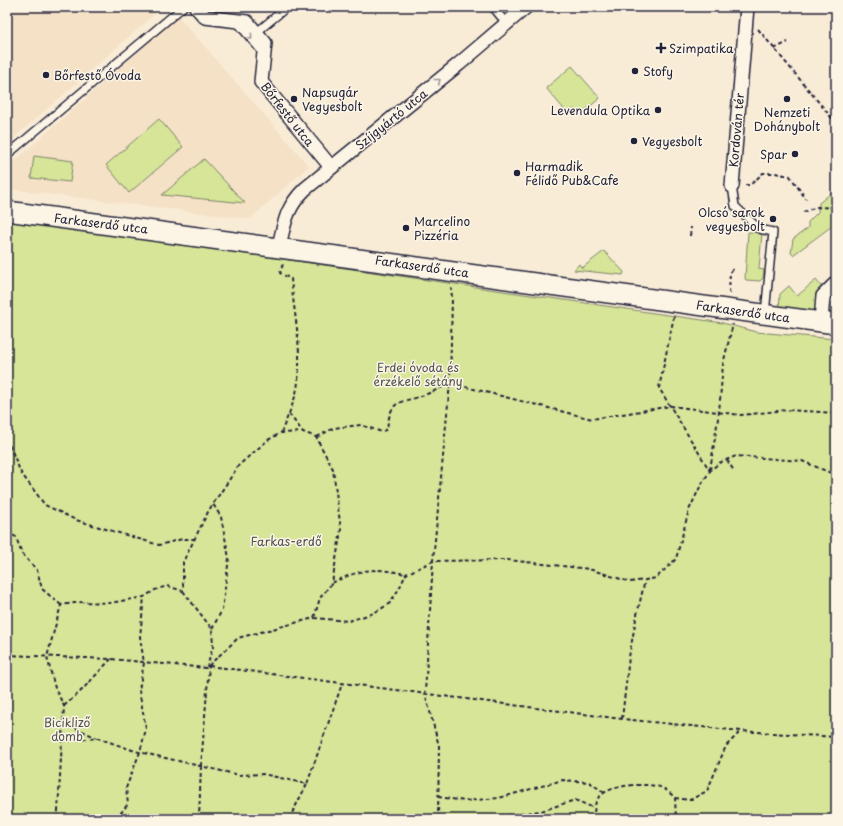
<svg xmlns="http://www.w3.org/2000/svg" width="843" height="826" font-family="'Playpen Sans',sans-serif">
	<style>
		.built { fill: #f5e1c6 }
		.green { fill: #d6e598; stroke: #7c846a }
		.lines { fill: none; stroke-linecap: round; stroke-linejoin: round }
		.lane-casing { stroke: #22223b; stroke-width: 10 }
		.street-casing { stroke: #22223b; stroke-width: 16 }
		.secondary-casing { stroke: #22223b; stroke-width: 22 }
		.path { stroke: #22223b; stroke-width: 2; stroke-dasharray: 4 3; stroke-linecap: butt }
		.lane { stroke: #fcf5e5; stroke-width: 7 }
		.street { stroke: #fcf5e5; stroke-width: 13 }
		.secondary { stroke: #fcf5e5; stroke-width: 19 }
		.oneway { stroke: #9a9698 }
		.poi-dot { fill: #22223b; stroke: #fcf5e5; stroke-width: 1.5 }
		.labels { text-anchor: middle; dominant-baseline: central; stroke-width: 3; stroke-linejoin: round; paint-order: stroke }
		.poi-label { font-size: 12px; fill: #22223b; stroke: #fcf5e5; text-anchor: start }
		.street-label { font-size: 12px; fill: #22223b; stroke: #fcf5e5 }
		.park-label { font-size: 12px; fill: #4f5352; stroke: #fcf5e5 }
	</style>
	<rect width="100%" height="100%" fill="#f9ecd7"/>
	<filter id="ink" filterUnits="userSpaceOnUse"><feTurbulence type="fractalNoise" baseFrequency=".025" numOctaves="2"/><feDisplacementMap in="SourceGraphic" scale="8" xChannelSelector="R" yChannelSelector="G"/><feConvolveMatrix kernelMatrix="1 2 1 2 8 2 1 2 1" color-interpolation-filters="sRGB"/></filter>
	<g filter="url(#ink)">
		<path class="built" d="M7 7H163L7 144Z
			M178 16 309 166 250 219 7 189V168Z"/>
		<path class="green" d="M572 66 600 98 580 115 574 109 568 114 546 88Z
			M159 119 183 147 129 193 106 165Z
			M34 156 73 161 70 182 31 178Z
			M204 159 245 203 162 195Z
			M836 189V223L793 255 791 253 793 239 808 228V222L818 212 819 203Z
			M7 219 723 323 756 332 836 339V819H7Z
			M748 232 762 233 759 269 764 270 763 278 760 281 746 280 745 278Z
			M604 251 624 272 623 275 574 270 579 264 582 268Z
			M816 280 824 290 818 313 779 310 780 294 789 286 797 296Z"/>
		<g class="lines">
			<g class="lane-casing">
				<path id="lane" d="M493 7 506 23
					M236 21 263 53
					M257 32 287 7
					M7 155 183 7
					M732 186 735 206 759 229 773 232 765 314"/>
			</g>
			<g class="street-casing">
				<path id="street" d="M196 7 205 17 247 22 265 43 261 82 331 167
					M732 186 747 7
					M279 246C285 221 286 208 305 189L459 64 526 7
					M821 322 823 296 836 283"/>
			</g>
			<g class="secondary-casing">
				<path id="secondary" d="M7 211 836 324"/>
			</g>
			<path class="path" d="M758 29 836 123
				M774 49 788 42
				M745 185H750L763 173H775L790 176 806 199
				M803 212 817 207 836 208
				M690 236 691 227
				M729 293 730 272 734 268
				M674 316 659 388 710 471
				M289 414 303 432
				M281 433C287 417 297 398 298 381 302 346 294 314 291 279L280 273 283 264
				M317 437 334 428 361 425 382 432 387 429C391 397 400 404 424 395 433 392 442 387 450 383L592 419 671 406 741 415 787 410 836 413
				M7 439 21 473 45 505 76 520 159 545 182 539H194
				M727 460 734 471
				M710 470 719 412 723 364 733 324
				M7 532 16 537 22 554 37 570 42 589 61 605
				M332 583C361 569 373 567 405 574
				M183 591 212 629 213 647 207 667
				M212 629 222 610 229 558 221 517 213 504
				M7 655 111 659 206 668 238 638 314 618 349 621 374 613 389 604 399 589 406 574 433 561 508 560 589 569 630 582 645 580 656 578 676 559 689 510 701 485 710 471 719 463 736 456 802 461 831 473 836 478
				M209 666 622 719 741 731 836 737
				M64 706 80 692 111 659
				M622 719 629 657 636 619 645 580
				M63 722 97 738
				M62 741 98 738 135 751 239 775 263 774 307 784 342 684
				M201 766 209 666
				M438 797 465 801 499 798 563 780 589 782 605 793
				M675 798 690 800 707 791 726 746 741 731
				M56 819 58 811 64 706 55 688 47 657 61 605 82 602 110 603 144 597 155 590 167 586 183 591V562L209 510 239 465 268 440 281 433 303 432 316 437 333 469 341 530 332 583 320 598 314 618
				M116 819 128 804 126 788 140 752 146 729 139 690 144 663 140 637 144 597
				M199 819 201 766
				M289 819 307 784
				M438 819 439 746 425 693 433 561 450 383 452 298 451 287
				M479 819 541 811 575 800 594 808
				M594 819C594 812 594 801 600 796 612 784 645 783 660 787 665 788 671 794 675 798L676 819"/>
			<use href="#lane" class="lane"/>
			<use href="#street" class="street"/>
			<use href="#secondary" class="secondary"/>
		</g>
		<defs><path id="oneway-chevron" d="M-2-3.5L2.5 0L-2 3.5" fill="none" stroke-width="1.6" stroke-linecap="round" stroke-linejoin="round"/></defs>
		<g class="oneway">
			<use href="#oneway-chevron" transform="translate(250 37) rotate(50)"/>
			<use href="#oneway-chevron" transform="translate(438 81) rotate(-39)"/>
		</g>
	</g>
	<g class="poi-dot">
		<path d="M659 42h4v4h4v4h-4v4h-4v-4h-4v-4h4z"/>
		<circle cx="635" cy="71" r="4"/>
		<circle cx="46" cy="75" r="4"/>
		<circle cx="294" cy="99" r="4"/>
		<circle cx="787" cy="99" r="4"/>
		<circle cx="658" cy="110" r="4"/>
		<circle cx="634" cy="141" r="4"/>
		<circle cx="795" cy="154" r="4"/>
		<circle cx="517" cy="173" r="4"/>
		<circle cx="773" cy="219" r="4"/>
		<circle cx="406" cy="228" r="4"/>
	</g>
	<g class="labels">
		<g class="poi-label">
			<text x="669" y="48">Szimpatika</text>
			<text x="643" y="71">Stofy</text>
			<text x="54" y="75">Bőrfestő Óvoda</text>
			<text x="302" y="92">Napsugár<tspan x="302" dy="14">Vegyesbolt</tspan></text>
			<text x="650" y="110" text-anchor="end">Levendula Optika</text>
			<text x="787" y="112" text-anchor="middle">Nemzeti<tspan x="787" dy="14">Dohánybolt</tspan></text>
			<text x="642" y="141">Vegyesbolt</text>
			<text x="787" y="154" text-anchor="end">Spar</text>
			<text x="525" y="166">Harmadik<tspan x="525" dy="14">Félidő Pub&amp;Cafe</tspan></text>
			<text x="765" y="212" text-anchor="end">Olcsó sarok<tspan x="765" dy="14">vegyesbolt</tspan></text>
			<text x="414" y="221">Marcelino<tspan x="414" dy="14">Pizzéria</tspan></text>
		</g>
		<g class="street-label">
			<text transform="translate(288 114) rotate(52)">Bőrfestő utca</text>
			<text transform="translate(391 119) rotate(-39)">Szíjgyártó utca</text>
			<text transform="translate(736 130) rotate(-85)">Kordován tér</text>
			<text transform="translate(101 223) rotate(7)">Farkaserdő utca</text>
			<text transform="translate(422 266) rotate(8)">Farkaserdő utca</text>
			<text transform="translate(743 311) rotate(8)">Farkaserdő utca</text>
		</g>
		<g class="park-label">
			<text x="418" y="367">Erdei óvoda és<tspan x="418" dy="14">érzékelő sétány</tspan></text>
			<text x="286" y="541">Farkas-erdő</text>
			<text x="67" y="722">Bicikliző<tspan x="67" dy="14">domb</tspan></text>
		</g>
	</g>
	<rect width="843" height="826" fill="none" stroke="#fcf5e5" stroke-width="24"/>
	<rect x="12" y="12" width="819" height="802" fill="none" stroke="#22223b" stroke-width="1.5" filter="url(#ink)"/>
</svg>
